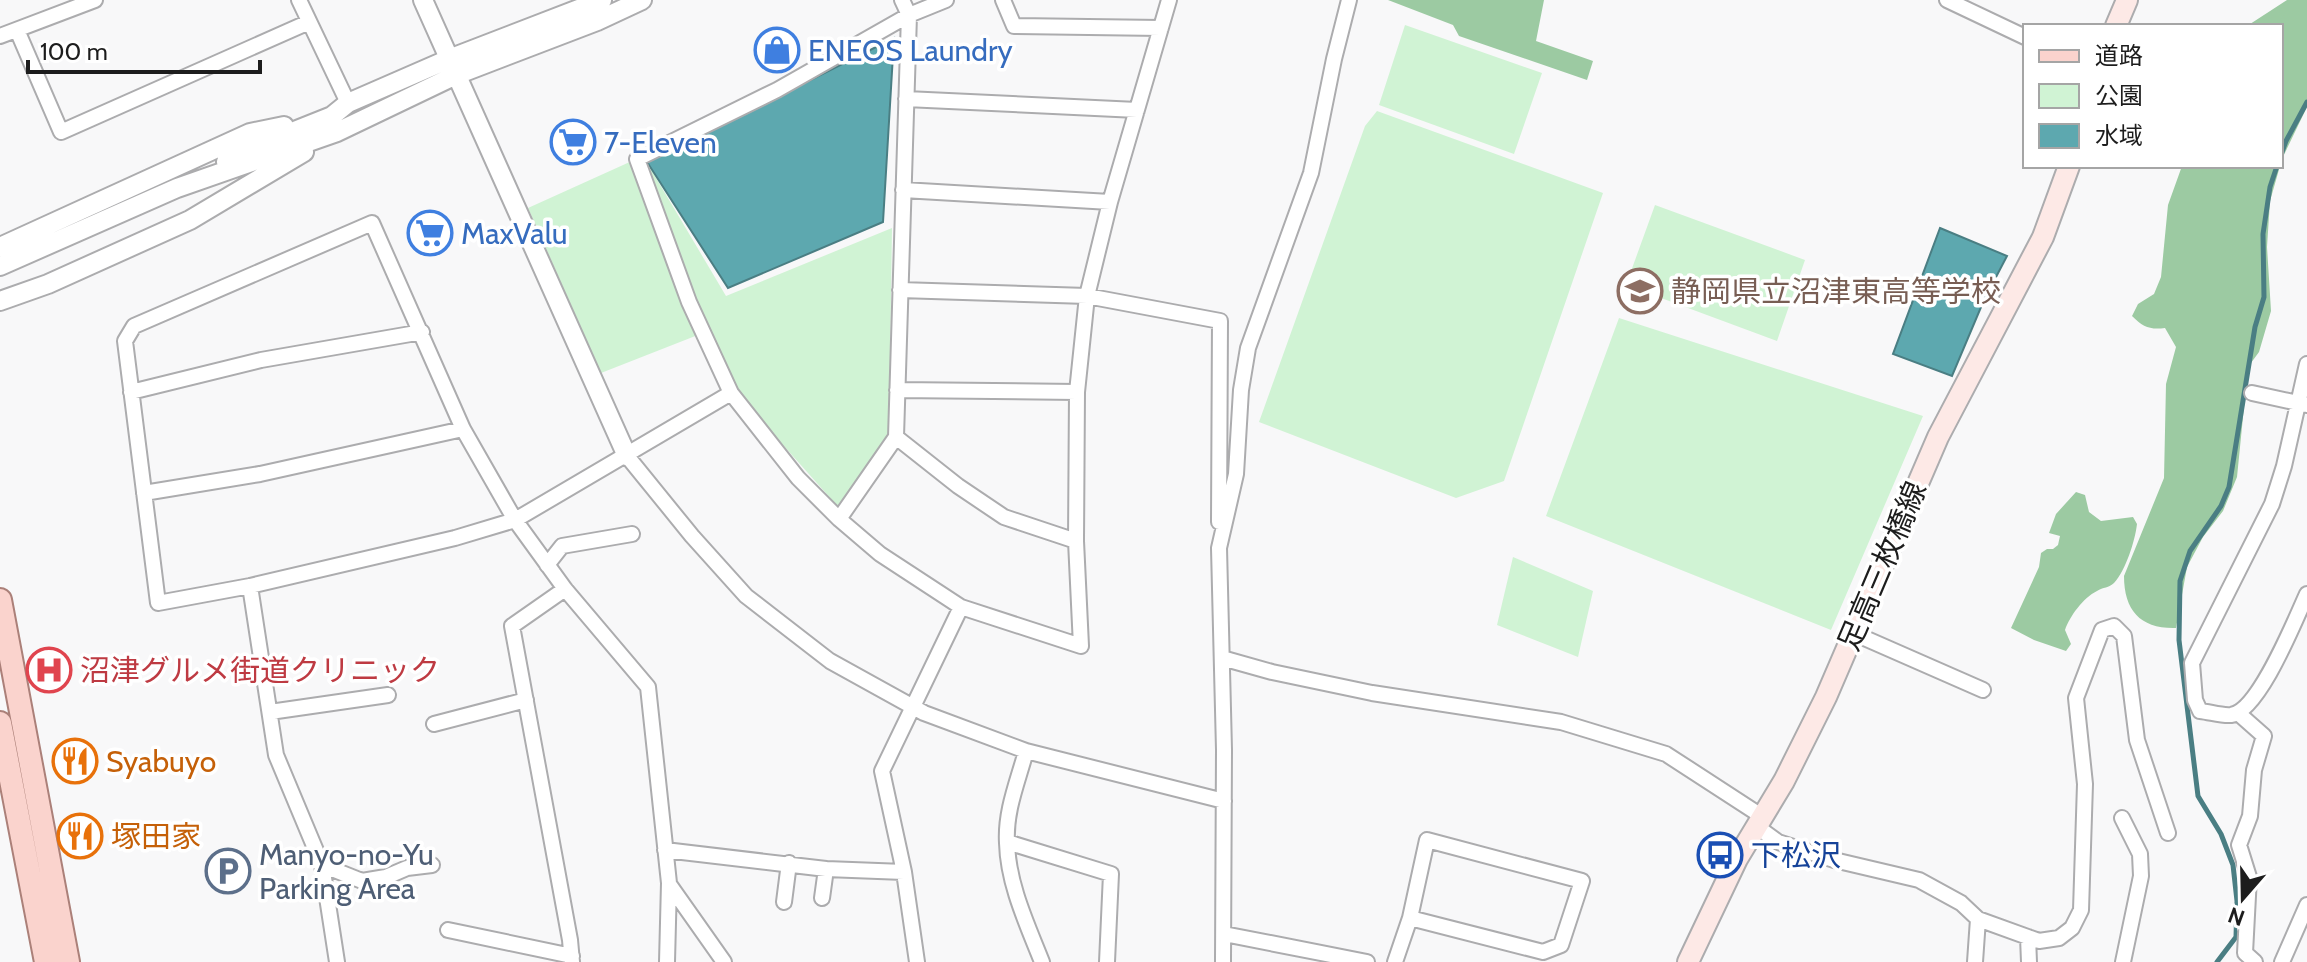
<svg xmlns="http://www.w3.org/2000/svg" width="2307" height="962" font-family="Cabin,'Noto Sans JP',sans-serif">
	<style>
		.green { fill: #d0f3d4 }
		.forest { fill: #9ccaa2 }
		.water { fill: #5da8af; stroke: #4a7e83; stroke-width: 2 }
		.lines { fill: none; stroke-linecap: round; stroke-linejoin: round }
		.stream { stroke: #4a7e83; stroke-width: 5 }
		.minor-casing { stroke: #acacae; stroke-width: 18 }
		.tertiary-casing { stroke: #acacae; stroke-width: 22 }
		.secondary-casing { stroke: #acacae; stroke-width: 24 }
		.primary-casing { stroke: #ab8079; stroke-width: 26 }
		.minor { stroke: #fff; stroke-width: 14 }
		.tertiary { stroke: #fff; stroke-width: 18 }
		.secondary { stroke: #fde9e6; stroke-width: 20 }
		.primary { stroke: #fad3cd; stroke-width: 22 }
		.labels { text-anchor: middle; dominant-baseline: central; stroke-width: 7; stroke-linejoin: round; paint-order: stroke }
		.shop-label { font-size: 30px; fill: #366cbe; stroke: #fff; text-anchor: start }
		.education-label { font-size: 30px; fill: #785e54; stroke: #fff; text-anchor: start }
		.street-label { font-size: 30px; fill: #1d1d1d; stroke: #fff }
		.health-label { font-size: 30px; fill: #be3a42; stroke: #fff; text-anchor: start }
		.food-label { font-size: 30px; fill: #c56008; stroke: #fff; text-anchor: start }
		.service-label { font-size: 30px; fill: #4e5e75; stroke: #fff; text-anchor: start }
		.transit-label { font-size: 30px; fill: #164399; stroke: #fff; text-anchor: start }
	</style>
	<rect width="100%" height="100%" fill="#f8f8f9"/>
	<path class="green" d="M1405 25 1542 73 1514 154 1379 105Z
		M1377 111 1603 193 1504 481 1456 498 1259 422 1365 126Z
		M643 156 726 296 892 228 889 439 841 510 733 389 703 333 601 373 528 208Z
		M1655 205 1805 260 1777 341 1626 285Z
		M1619 318 1923 416 1831 630 1546 516Z
		M1513 557 1593 591 1578 657 1497 625Z"/>
	<path class="forest" d="M1388 0H1544L1536 41 1593 61 1587 80 1459 36 1453 25Z
		M2287 0H2307V107L2281 161V26H2247Z
		M2182 166H2280L2270 201 2267 247 2271 311 2259 352 2248 367 2237 477 2223 511 2203 537 2187 567 2176 628C2141 629 2124 611 2124 576L2164 478 2166 384 2176 347 2165 328C2150 330 2143 327 2132 316L2138 304 2154 294 2161 277 2168 205Z
		M2076 492 2085 495 2089 512 2101 521 2133 517 2137 524C2135 541 2126 570 2114 583 2109 588 2103 587 2097 591 2083 598 2070 616 2065 630L2071 644 2066 651 2034 640 2011 628 2039 567 2041 553 2047 549H2053L2058 545 2060 536 2049 533 2056 514Z"/>
	<path class="water" d="M894 38 883 222 728 288 647 162Z
		M1940 228 2007 256 1984 300 1952 376 1893 354Z"/>
	<g class="lines">
		<path class="stream" d="M2281 155 2286 141 2307 102
			M2217 962 2236 937 2237 901 2233 865 2221 834 2198 796 2179 640 2180 581 2190 551 2221 506 2229 487 2255 327 2264 297 2263 234 2270 187 2277 166"/>
		<g class="minor-casing">
			<path id="minor" d="M299 0 348 103
				M946 0 909 15 777 90 637 159 689 302 731 393 798 478 839 519 880 554 961 607 1081 646 1076 541 1077 392 1087 296 1110 202 1169 0
				M1003 0 1014 26 1161 28
				M1947 0 2025 37
				M17 30 61 132 309 22
				M0 36 95 0
				M906 99 1137 110
				M903 190 1110 202
				M900 290 1087 296 1220 321 1219 522
				M2307 364 2284 466 2272 504 2192 663 2195 700 2200 711C2210 712 2222 716 2231 715 2259 711 2295 620 2307 594
				M897 390 1077 392
				M131 392 261 360 422 332
				M2252 393 2307 405
				M896 437 958 486 1004 517 1076 541
				M627 456 692 536 746 596 830 661 924 713 1026 751 1224 801
				M144 493 260 474 463 429
				M839 519 896 437 909 15 902 0
				M547 565 562 546 632 534
				M250 586 276 755 322 865 337 962
				M565 589 512 626 570 940 572 962
				M1853 633 1983 690
				M1222 658 1272 672 1372 693 1561 722 1666 754 1763 817
				M270 712 388 695
				M2238 713 2264 736 2254 770 2250 816 2239 845 2249 877 2245 953 2255 962
				M434 724 526 700
				M1026 751C1018 781 1005 811 1007 843 1008 884 1027 924 1042 962
				M2122 818 2140 854 2141 876 2123 962
				M1756 826 1778 842 1834 860 1919 880 1961 903 1978 919 2039 941 2059 938 2072 928 2081 910 2085 784 2076 698 2102 630 2114 626 2124 636 2137 740 2168 833
				M1007 842 1111 874 1107 962
				M665 850 826 869 904 872
				M322 865 362 881 386 877 407 868 432 865
				M669 884 724 962
				M822 898 826 869
				M784 902 789 863
				M448 930 572 956
				M1224 934 1367 962
				M2028 937 2029 962
				M667 962 669 883 648 687 565 589 515 520 463 429 372 223 134 326 125 341 158 603 250 586 455 538 515 520 731 393
				M917 962 904 872 882 771 961 607
				M1223 962 1224 750 1219 548 1236 474 1241 390 1248 348 1311 173 1334 59 1349 0
				M1395 962 1410 918 1427 840 1582 881 1561 945 1543 952 1410 918
				M1975 962 1978 919
				M2282 962 2307 905"/>
		</g>
		<g class="tertiary-casing">
			<path id="tertiary" d="M423 0 627 456
				M226 162 247 150 332 116 348 103 449 59 602 0
				M0 247 250 133 284 126
				M0 266 177 188 337 132 456 75 597 21 642 0
				M0 301 48 284 190 220 304 152"/>
		</g>
		<g class="secondary-casing">
			<path id="secondary" d="M2116 26 2127 0
				M1688 962 1737 859 1784 781 1826 697 1938 437 2043 237 2069 166"/>
		</g>
		<g class="primary-casing">
			<path id="primary" d="M0 600 68 962
				M0 723 46 962"/>
		</g>
		<use href="#minor" class="minor"/>
		<use href="#tertiary" class="tertiary"/>
		<use href="#secondary" class="secondary"/>
		<use href="#primary" class="primary"/>
	</g>
	<defs>
		<g id="shop-ring" transform="scale(2.3)"><circle r="9.5" fill="#fff" stroke="#3f7fe0" stroke-width="1.5"/><path d="M-5-2.5h2.3a2.7 3.5 0 0 1 5.4 0H5L5.5 6h-11ZM-1.5-2.5h3a1.5 2.3 0 0 0-3 0Z" fill="#3f7fe0"/></g>
		<g id="supermarket-ring" transform="scale(2.3)"><circle r="9.5" fill="#fff" stroke="#3f7fe0" stroke-width="1.5"/><path d="M-6-5.5h2.5l.6 2H6L4.5 2H-2.5L-4.4-4H-6ZM-1.5 3.2a1.3 1.3 0 1 0 .1 0ZM3 3.2a1.3 1.3 0 1 0 .1 0Z" fill="#3f7fe0"/></g>
		<g id="school-ring" transform="scale(2.3)"><circle r="9.5" fill="#fff" stroke="#8d6e63" stroke-width="1.5"/><path d="M0-5L7-2L0 1L-7-2ZM-4 1L0 2.5L4 1V4Q0 6-4 4Z" fill="#8d6e63"/></g>
		<g id="hospital-ring" transform="scale(2.3)"><circle r="9.5" fill="#fff" stroke="#e0444e" stroke-width="1.5"/><path d="M-5-5h3v3.5h4V-5h3V5h-3V1.5h-4V5h-3Z" fill="#e0444e"/></g>
		<g id="restaurant-ring" transform="scale(2.3)"><circle r="9.5" fill="#fff" stroke="#e8710a" stroke-width="1.5"/><path d="M-5-6h1v4h1v-4h1v4h1v-4h1v5L-1.5 .5V6h-2V.5L-5-1ZM5-6V6H3V1.5H1.5Q1.5-4 5-6Z" fill="#e8710a"/></g>
		<g id="bus-ring" transform="scale(2.3)"><circle r="9.5" fill="#fff" stroke="#1a4fb4" stroke-width="1.5"/><path d="M-5-6H5V4H4V6H2V4H-2V6H-4V4H-5ZM-3.5-4V0h7V-4ZM-3.5 1.2v1.5H-2V1.2ZM2 1.2v1.5H3.5V1.2Z" fill="#1a4fb4"/></g>
		<g id="parking-ring" transform="scale(2.3)"><circle r="9.5" fill="#fff" stroke="#5c6f8a" stroke-width="1.5"/><path d="M-3.5-5.5H1a3.5 3.5 0 0 1 0 7H-1V5.5H-3.5ZM-1-3.4V-.6H.8a1.4 1.4 0 0 0 0-2.8Z" fill="#5c6f8a"/></g>
	</defs>
	<g fill-rule="evenodd">
		<use href="#shop-ring" x="777" y="50"/>
		<use href="#supermarket-ring" x="573" y="142"/>
		<use href="#supermarket-ring" x="430" y="233"/>
		<use href="#school-ring" x="1640" y="291"/>
		<use href="#hospital-ring" x="49" y="670"/>
		<use href="#restaurant-ring" x="75" y="761"/>
		<use href="#restaurant-ring" x="80" y="836"/>
		<use href="#bus-ring" x="1720" y="855"/>
		<use href="#parking-ring" x="228" y="871"/>
	</g>
	<g class="labels">
		<g class="shop-label">
			<text x="808" y="50">ENEOS Laundry</text>
			<text x="604" y="142">7-Eleven</text>
			<text x="461" y="233">MaxValu</text>
		</g>
		<g class="education-label">
			<text x="1671" y="291">静岡県立沼津東高等学校</text>
		</g>
		<g class="street-label">
			<text transform="translate(1882 566) rotate(-67)">足高三枚橋線</text>
		</g>
		<g class="health-label">
			<text x="80" y="670">沼津グルメ街道クリニック</text>
		</g>
		<g class="food-label">
			<text x="106" y="761">Syabuyo</text>
			<text x="111" y="836">塚田家</text>
		</g>
		<g class="service-label">
			<text x="259" y="854">Manyo-no-Yu<tspan x="259" dy="34">Parking Area</tspan></text>
		</g>
		<g class="transit-label">
			<text x="1751" y="855">下松沢</text>
		</g>
	</g>
	<rect x="2023" y="24" width="260" height="144" fill="#ffffff" stroke="#a5a5a5" stroke-width="2"/>
	<rect x="2039" y="50" width="40" height="12" fill="#fad3cd" stroke="#a5a5a5" stroke-width="2"/>
	<text x="2095" y="64" font-size="24" fill="#1d1d1d">道路</text>
	<rect x="2039" y="84" width="40" height="24" fill="#d0f3d4" stroke="#a5a5a5" stroke-width="2"/>
	<text x="2095" y="104" font-size="24" fill="#1d1d1d">公園</text>
	<rect x="2039" y="124" width="40" height="24" fill="#5da8af" stroke="#a5a5a5" stroke-width="2"/>
	<text x="2095" y="144" font-size="24" fill="#1d1d1d">水域</text>
	<g transform="translate(2243 898) rotate(200)" stroke="#ffffff" stroke-width="6" paint-order="stroke">
	<path d="M0-6L14 30L0 20L-14 30Z" fill="#1d1d1d"/>
	<text y="-12" font-size="22" font-weight="bold" text-anchor="middle" fill="#1d1d1d">N</text>
	</g>
	<path d="M28 60v12h232v-12" fill="none" stroke="#1d1d1d" stroke-width="4"/>
	<text x="40" y="60" font-size="24" fill="#1d1d1d" stroke="#ffffff" stroke-width="6" paint-order="stroke">100 m</text>
</svg>
